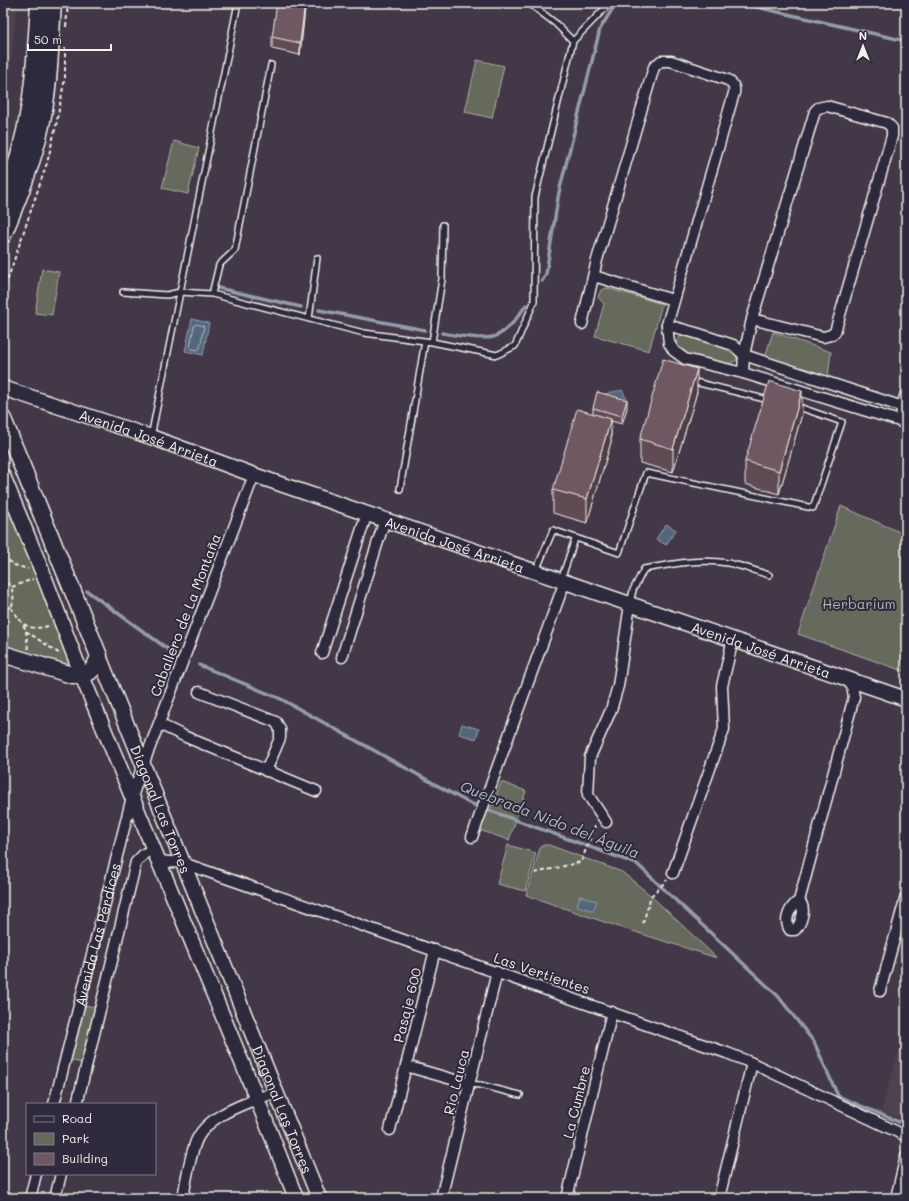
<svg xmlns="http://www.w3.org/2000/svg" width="909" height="1201" font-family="Mali,sans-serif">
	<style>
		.built { fill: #504250 }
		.green { fill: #666a5c; stroke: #adaea2 }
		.water { fill: #52667d; stroke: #939ea8 }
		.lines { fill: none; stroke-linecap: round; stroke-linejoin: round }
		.shore { stroke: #b3b9bd; stroke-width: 1 }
		.stream { stroke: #939ea8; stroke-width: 3.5 }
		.lane-casing { stroke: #f4f1e8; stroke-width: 8 }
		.street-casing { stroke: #f4f1e8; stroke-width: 13 }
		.secondary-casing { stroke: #f4f1e8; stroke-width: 17 }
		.primary-casing { stroke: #f4f1e8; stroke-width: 19 }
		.path { stroke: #f4f1e8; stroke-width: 2; stroke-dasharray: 4 3; stroke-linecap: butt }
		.lane { stroke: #2f2a3d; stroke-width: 5 }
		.street { stroke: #2f2a3d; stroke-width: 10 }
		.secondary { stroke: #2f2a3d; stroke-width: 14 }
		.primary { stroke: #2f2a3d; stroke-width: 16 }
		.wall { fill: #604c54; stroke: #f4f1e8 }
		.shaded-wall { fill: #4e3e45; stroke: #f4f1e8 }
		.building { fill: #705862; stroke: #f4f1e8 }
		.labels { text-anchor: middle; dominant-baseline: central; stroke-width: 4; stroke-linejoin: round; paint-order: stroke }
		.street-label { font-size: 14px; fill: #f4f1e8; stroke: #2f2a3d }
		.park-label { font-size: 14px; fill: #b4b4a9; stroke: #2f2a3d }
		.water-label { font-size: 15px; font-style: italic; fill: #b3b9bd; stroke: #2f2a3d }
	</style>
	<rect width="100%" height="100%" fill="#423848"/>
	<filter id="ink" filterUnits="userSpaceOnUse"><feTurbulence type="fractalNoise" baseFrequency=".025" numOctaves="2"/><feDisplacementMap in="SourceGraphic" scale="8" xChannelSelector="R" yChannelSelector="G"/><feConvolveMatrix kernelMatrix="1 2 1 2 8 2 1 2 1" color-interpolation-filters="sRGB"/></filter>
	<g filter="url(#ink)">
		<path class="built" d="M3 3H17L9 82 3 124Z
			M906 1027V1120L881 1112Z"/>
		<path class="green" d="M477 60 504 66 492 118 465 112Z
			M174 141 199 148 188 194 162 188Z
			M42 269 59 272 52 315 35 313Z
			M607 288 662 304 649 351 595 336 604 304 598 297 601 290Z
			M773 332 831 352 828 377 765 357Z
			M683 334 729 347 735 351 737 360 729 364 685 355 677 350 676 341Z
			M3 490 76 674 3 652Z
			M841 506 906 535V672L798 634Z
			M501 782 526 791 509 840 479 830 483 820 492 806Z
			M508 845 536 853 525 891 497 884Z
			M541 845H549L622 872 649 894 717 958 604 922 526 895Z
			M85 1005 95 1007 81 1063 71 1060Z"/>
		<path class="water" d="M192 319 209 323 203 355 185 351Z
			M622 390 627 399 624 406 601 395Z
			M666 524 676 530 666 545 656 539Z
			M462 724 479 729 476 739 459 734Z
			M580 896 597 901 593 911 577 906Z"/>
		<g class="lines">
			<path class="shore" d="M197 324 203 326 204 327 200 348 198 350 192 349 190 347 194 326Z"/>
			<path class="stream" d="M739 3 906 41
				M542 281 546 274 559 192 600 29 616 3
				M218 288 301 307
				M319 310 425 330
				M442 333C454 335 482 340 493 337 507 333 519 316 526 305
				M87 591 172 652
				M199 665 281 699 469 803 637 864 778 996 814 1042 838 1096 906 1125"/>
			<g class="lane-casing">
				<path id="lane" d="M529 3 555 23 573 41
					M123 292 167 295 180 292 238 3
					M212 294 219 265 235 250 271 65
					M309 319 317 258
					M432 342 442 279 443 225
					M691 381 769 400
					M151 437 180 292 212 294 364 333 432 342 497 355 515 346 534 302 535 197 573 41 610 3
					M400 489 425 341
					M536 571 553 530 619 553 646 473 813 508 842 422 796 406
					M561 580 575 539
					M630 603 633 590 644 569C672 564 700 558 728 563 742 566 756 571 769 575
					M469 1084 480 1085 520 1095"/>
			</g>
			<g class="street-casing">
				<g id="street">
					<path d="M594 276 673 300"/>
					<path d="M582 324 597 260 654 67 661 61H671L728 80C733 84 735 87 734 93L667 325 669 343 674 351 685 359 743 373 906 423"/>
					<path d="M667 325 696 333 733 345 744 355 906 408"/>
					<path d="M743 373 744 355 752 319 815 111 818 108 827 106 887 123 892 128V136L835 332 831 335 823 337 752 319"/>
					<path d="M901 422 902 407 906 393"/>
					<path d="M322 653 367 513"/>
					<path d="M342 657 385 519"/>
					<path d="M199 692 276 722 280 729V738L266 771"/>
					<path d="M159 724 186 737 316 791"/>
					<path d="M606 822 588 795 590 757 611 710 618 686 630 604"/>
					<path d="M472 837 565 581"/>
					<path d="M158 861 183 863 727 1053 752 1063 906 1136"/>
					<path d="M673 873 724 729 722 686 733 639"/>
					<path d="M799 901C807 908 801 924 795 930H790C783 920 790 907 799 901L854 697 852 686 844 678"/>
					<path d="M880 991 906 896"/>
					<path d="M406 1066 469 1084"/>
					<path id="s1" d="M54 1104 132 797 143 765 254 475"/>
					<path d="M77 1104 136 862 144 854 153 849"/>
					<path d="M390 1130 435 950"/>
					<path d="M30 1198 36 1174"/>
					<path d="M55 1198 61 1174"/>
					<path d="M183 1198C186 1180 189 1161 195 1144 205 1114 250 1102 276 1092"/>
					<path d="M441 1198 497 972"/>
					<path d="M567 1198 612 1012"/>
					<path d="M719 1198 752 1063"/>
					<path d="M896 1198 906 1156"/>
				</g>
			</g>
			<g class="secondary-casing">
				<g id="secondary">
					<path id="s2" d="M3 388 151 437 254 475 906 699"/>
					<path d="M3 476 44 576 82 676 257 1099 296 1198"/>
					<path id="s3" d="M99 656 319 1198"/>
				</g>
			</g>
			<g class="primary-casing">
				<path id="primary" d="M3 201C31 136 35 73 39 3
					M3 235C18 199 33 163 41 125 50 85 50 44 53 3
					M3 419 99 656C94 672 88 676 72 675L3 654"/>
			</g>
			<path class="path" d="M66 27 68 3
				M3 259 8 247
				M3 293 47 163 56 126 65 77V48
				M3 556 14 565 28 569
				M3 578C13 587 16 595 11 608L3 605
				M12 587 33 579
				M11 608 23 624 26 631 60 654
				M24 624C32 630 42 628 51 625
				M26 631 28 649
				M535 873 581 862 595 826
				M643 923 651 896 667 880"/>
			<use href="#lane" class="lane"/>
			<use href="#street" class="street"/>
			<use href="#secondary" class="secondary"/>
			<use href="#primary" class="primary"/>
		</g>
		<path class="wall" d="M268 3H277L276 5Z
			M305 3V9L300 55 272 49V37Z
			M697 392 673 472 640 463V439Z
			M593 408H627L622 424 611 421V442L587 523 553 513V490L593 414Z
			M802 414 779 494 745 484V461Z"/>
		<path class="shaded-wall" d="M305 3V9L300 55V43Z
			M697 369V392L673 472V449Z
			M802 391V414L779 494V471Z
			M627 400V408L622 424V416Z
			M611 419V442L587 523V499Z"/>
		<path class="building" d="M277 3H305L300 43 272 37Z
			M663 359 697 369 673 449 640 439Z
			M769 381 802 391 779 471 745 461Z
			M597 392 627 400 622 416 593 408Z
			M577 409 611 419 587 499 553 490Z"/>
	</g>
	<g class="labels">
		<g class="street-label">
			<text stroke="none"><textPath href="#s2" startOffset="154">Avenida José Arrieta</textPath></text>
			<text stroke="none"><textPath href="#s2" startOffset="478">Avenida José Arrieta</textPath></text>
			<text transform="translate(185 615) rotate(-69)">Caballero de La Montaña</text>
			<text stroke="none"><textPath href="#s2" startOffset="802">Avenida José Arrieta</textPath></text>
			<text stroke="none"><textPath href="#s3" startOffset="165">Diagonal Las Torres</textPath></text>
			<text stroke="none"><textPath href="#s1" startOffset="175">Avenida Las Perdices</textPath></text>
			<text transform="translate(542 973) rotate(19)">Las Vertientes</text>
			<text transform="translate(407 1005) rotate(-76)">Pasaje 600</text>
			<text transform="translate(456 1082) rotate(-76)">Río Lauca</text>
			<text transform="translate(576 1102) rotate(-76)">La Cumbre</text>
			<text stroke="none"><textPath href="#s3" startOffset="489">Diagonal Las Torres</textPath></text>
		</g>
		<g class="park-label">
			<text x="859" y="603">Herbarium</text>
		</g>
		<g class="water-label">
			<text transform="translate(550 819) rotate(21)">Quebrada Nido del Águila</text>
		</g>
	</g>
	<rect width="909" height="1201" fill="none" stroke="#2f2a3d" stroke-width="16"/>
	<rect x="8" y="8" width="893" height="1185" fill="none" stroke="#f4f1e8" stroke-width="1.5" filter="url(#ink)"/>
	<rect x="26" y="1103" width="130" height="72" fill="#2f2a3d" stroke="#7e7a81"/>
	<rect x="34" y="1116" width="20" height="6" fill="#2f2a3d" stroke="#7e7a81"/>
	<text x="62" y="1123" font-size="12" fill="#f4f1e8">Road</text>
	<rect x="34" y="1133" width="20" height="12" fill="#666a5c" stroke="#7e7a81"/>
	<text x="62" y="1143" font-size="12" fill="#f4f1e8">Park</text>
	<rect x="34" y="1153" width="20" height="12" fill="#705862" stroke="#7e7a81"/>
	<text x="62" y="1163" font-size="12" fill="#f4f1e8">Building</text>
	<g transform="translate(863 46)" stroke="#2f2a3d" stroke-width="3" paint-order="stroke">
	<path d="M0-3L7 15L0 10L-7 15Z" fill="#f4f1e8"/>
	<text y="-6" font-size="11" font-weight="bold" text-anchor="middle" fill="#f4f1e8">N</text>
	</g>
	<path d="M28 44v6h83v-6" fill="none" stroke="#f4f1e8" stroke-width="2"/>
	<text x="34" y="44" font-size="12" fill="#f4f1e8" stroke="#2f2a3d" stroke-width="3" paint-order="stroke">50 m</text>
</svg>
